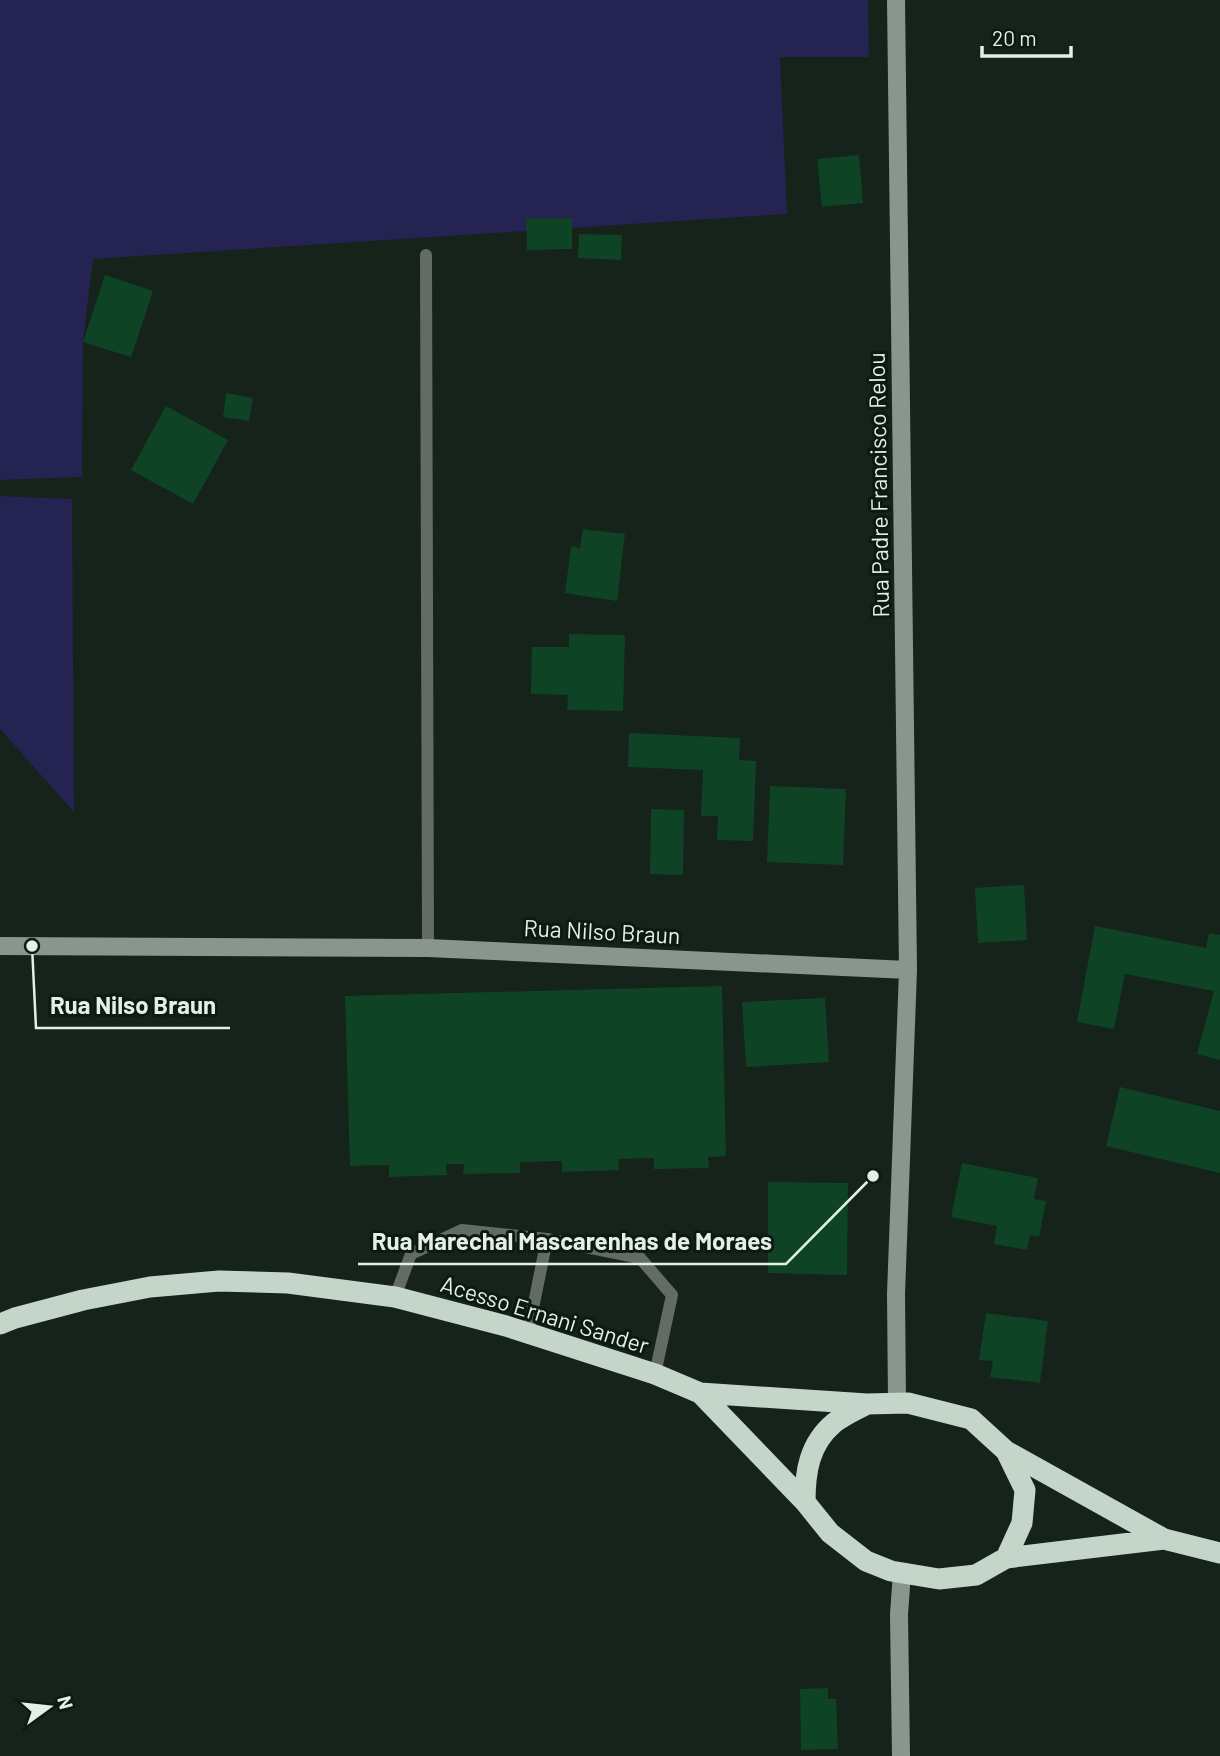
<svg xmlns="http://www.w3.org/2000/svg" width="1220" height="1756" font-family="Barlow,sans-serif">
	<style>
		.green { fill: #242352 }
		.building { fill: #0f4326 }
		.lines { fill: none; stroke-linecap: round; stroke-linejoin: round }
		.lane { stroke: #636b65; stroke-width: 12 }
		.secondary { stroke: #8a968d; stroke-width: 18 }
		.highway { stroke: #c4d6c9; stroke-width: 21 }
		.labels { text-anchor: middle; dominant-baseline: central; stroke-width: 6; stroke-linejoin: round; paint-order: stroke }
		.street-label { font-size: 23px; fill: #e5eee7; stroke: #0c1a11 }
		.leader { fill: none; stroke: #e5eee7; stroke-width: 2.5 }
		.callout-dot { fill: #e5eee7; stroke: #0c1a11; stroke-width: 2.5 }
		.callout-label { font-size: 24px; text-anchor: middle; font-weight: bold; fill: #e5eee7; stroke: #0c1a11; stroke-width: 6; stroke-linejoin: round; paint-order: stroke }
	</style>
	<rect width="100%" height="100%" fill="#15231a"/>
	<path class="green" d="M0 0H868L869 57H780L787 214 93 259 83 342 82 477 0 480Z
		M0 496 72 499 74 812 0 729Z"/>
	<path class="building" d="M859 155 863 203 822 207 817 159Z
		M526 218H572V249L527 250Z
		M579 234 622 235 621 260 578 258Z
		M105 275 153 291 131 357 83 342Z
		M226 393 253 398 249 421 223 417Z
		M166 406 228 440 193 504 131 470Z
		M583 529 625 534 617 601 565 593 571 546 580 548Z
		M569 634 625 635 623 711 567 710 568 695 531 694 532 647H569Z
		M629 733 740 738 739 760 756 761 753 841 717 840 718 816H701L703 770 628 767Z
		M770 786 846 789 843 865 767 862Z
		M651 809 684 810 683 875 650 874Z
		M1024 885 1027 940 978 943 975 888Z
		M1095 926 1206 948 1209 933 1220 935V1060L1197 1054 1214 991 1125 974 1114 1029 1077 1022Z
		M722 986 726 1156 708 1157 709 1168 654 1169V1158L618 1159 619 1170 562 1172V1161L520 1162V1173L463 1174 464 1164H446L447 1175 389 1177V1165L350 1166 345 996Z
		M825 998 829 1062 746 1067 742 1002Z
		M1120 1087 1220 1111V1173L1106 1146Z
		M962 1163 1038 1178 1034 1199 1046 1201 1039 1237 1030 1235 1027 1250 994 1244 997 1226 951 1217Z
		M768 1182 848 1183 847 1275 768 1273Z
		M986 1313 1048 1321 1040 1383 990 1377 993 1361 979 1360Z
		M828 1688V1699H836L838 1749 801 1750 800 1689Z"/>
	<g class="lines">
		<path class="lane" d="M426 255 428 948
			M395 1297 411 1254 462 1230 547 1239 640 1258 672 1295 655 1374
			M528 1333 547 1239"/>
		<path class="secondary" d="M896 0 908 970 896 1294 897 1403
			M0 946 428 948 908 970
			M901 1756 899 1614 902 1573"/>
		<path class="highway" d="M0 1324 15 1318 83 1300 150 1287 219 1281 288 1283 395 1297 506 1326 655 1374 700 1393 867 1404 908 1403 971 1419 1006 1451 1164 1539 1220 1553
			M700 1393 805 1502 830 1533 866 1561 891 1571 939 1579 976 1575 1006 1558 1164 1539
			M805 1502C805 1472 809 1444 834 1423 843 1416 856 1410 867 1404
			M1006 1558 1022 1523 1025 1490 1006 1451"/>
	</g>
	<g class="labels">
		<g class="street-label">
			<text transform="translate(878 485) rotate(-91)">Rua Padre Francisco Relou</text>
			<text transform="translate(602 931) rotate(3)">Rua Nilso Braun</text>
			<text transform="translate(545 1314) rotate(17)">Acesso Ernani Sander</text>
		</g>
	</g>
	<path class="leader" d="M32 946L36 1028H230M873 1176L786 1264H358"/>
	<g class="callout-dot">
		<circle cx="32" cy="946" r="7"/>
		<circle cx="873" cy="1176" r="7"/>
	</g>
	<g class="callout-label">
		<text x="133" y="1014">Rua Nilso Braun</text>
		<text x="572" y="1250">Rua Marechal Mascarenhas de Moraes</text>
	</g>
	<g transform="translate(49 1707) rotate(75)" stroke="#0c1a11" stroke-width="5" paint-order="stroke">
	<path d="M0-5L12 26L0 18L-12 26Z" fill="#e5eee7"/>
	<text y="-10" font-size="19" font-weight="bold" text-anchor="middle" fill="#e5eee7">N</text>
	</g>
	<path d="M982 46v10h89v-10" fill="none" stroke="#e5eee7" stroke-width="3.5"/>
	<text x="992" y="46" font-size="21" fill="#e5eee7" stroke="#0c1a11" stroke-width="5" paint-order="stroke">20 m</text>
</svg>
